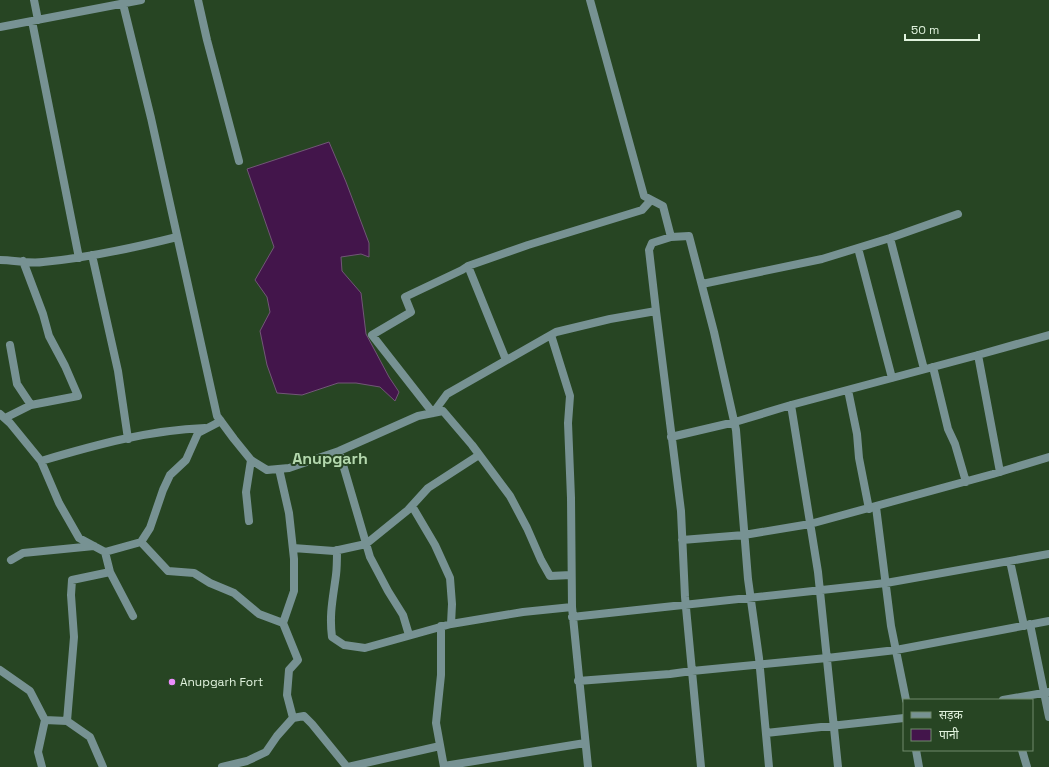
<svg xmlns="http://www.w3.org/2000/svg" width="1049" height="767" font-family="'Space Grotesk','Noto Sans Devanagari',sans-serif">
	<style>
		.water { fill: #43154b; stroke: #725777 }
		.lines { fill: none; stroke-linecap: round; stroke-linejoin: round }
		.minor { stroke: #779293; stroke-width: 8 }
		.poi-dot { fill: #eb8dfc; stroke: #274523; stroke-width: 1.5 }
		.labels { text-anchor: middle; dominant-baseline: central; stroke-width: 4; stroke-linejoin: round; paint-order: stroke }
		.poi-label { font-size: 12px; fill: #e0f2dd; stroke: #274523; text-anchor: start }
		.district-label { font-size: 16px; font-weight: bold; fill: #b3d7ad; stroke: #274523 }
	</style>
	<rect width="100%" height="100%" fill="#274523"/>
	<path class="water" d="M329 142 346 182 369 243V257L361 254 341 257 342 271 361 293 366 334 389 377 399 392 395 401 380 387 356 383H338L302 395 277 393 267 365 260 331 270 312 267 297 255 280 274 247 247 169Z"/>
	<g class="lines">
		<path class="minor" d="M34 0 38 20
			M198 0 207 40 239 161
			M590 0 644 196 663 206 671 237 652 243 649 250 656 311
			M123 4 151 118 217 416 234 439 251 460 267 470 289 468 339 451 418 416 443 411 472 445 510 496 527 528 541 560 550 576 571 575
			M32 21 79 258
			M0 27 141 0
			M651 200 642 210 528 245 468 266 462 270 405 297 411 312 372 335 433 413 447 394 556 332 610 319 656 311 681 511 685 597 701 767
			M671 237 689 236 714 332 736 430 748 579 759 658 769 767
			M890 238 924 369
			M858 248 892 378
			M92 255 118 371 128 439
			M0 260C14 260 29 264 43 262 88 258 133 248 177 237
			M468 266 506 360
			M702 284 822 259 890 238 958 214
			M551 335 570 396 568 423 571 498 572 607 588 767
			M10 345 17 384 31 405
			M978 355 1000 472
			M933 367 948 429 955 444 966 482
			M848 390 857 434 859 458 869 509
			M791 405 818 572 838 767
			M0 414 10 423 41 461 59 503 79 538 105 552 141 542 150 528 163 490 170 475 186 460 198 433 221 421
			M5 418 31 405 78 396 65 366 49 336 43 314 23 261
			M671 437 735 422 791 405 978 355 1049 335
			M339 451 370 557 388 591 403 615 409 635
			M41 461C95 445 149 430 205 428
			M279 469 289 513 294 559V591L283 623
			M412 506 435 545 450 578 452 604 451 624
			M876 507 891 626 906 700
			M249 521 246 492 251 460
			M682 540 744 535 810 524 993 474 1049 457
			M141 542 168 571 194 573 210 583 234 593 259 614 283 623 298 660 289 670 287 695 293 718 277 736 266 752 247 761 222 767
			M293 548 334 551 366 544 408 510 428 488 479 455
			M337 550C337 559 337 567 336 575 333 598 329 614 332 637L344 645 365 648 451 624 523 612 572 607
			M11 560 23 553 94 546
			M1010 561 1024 626
			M110 572 133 616
			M572 617 886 583 1049 554
			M1030 624 1049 717
			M441 626V675L436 723 444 767
			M0 670 30 691 45 720 67 721 90 737 103 767
			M578 681 670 674 692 671 827 658 896 650 1049 621
			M1003 700 1049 692
			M293 718 304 716 312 724 347 767
			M67 721 74 637 71 595 72 580 110 572 105 552
			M766 733 904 718
			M916 750 919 767
			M1022 750 1027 767
			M444 766 585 743
			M42 767 38 752 45 720
			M348 767 440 746"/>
	</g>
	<circle class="poi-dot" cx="172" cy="682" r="4"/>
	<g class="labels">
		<g class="poi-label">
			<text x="180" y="682">Anupgarh Fort</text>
		</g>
		<g class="district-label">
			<text x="330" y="458">Anupgarh</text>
		</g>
	</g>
	<rect x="903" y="699" width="130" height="52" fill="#274523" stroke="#718a6d"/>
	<rect x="911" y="712" width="20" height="6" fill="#779293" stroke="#718a6d"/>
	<text x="939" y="719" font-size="12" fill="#e0f2dd">सड़क</text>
	<rect x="911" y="729" width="20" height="12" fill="#43154b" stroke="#718a6d"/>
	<text x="939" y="739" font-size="12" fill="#e0f2dd">पानी</text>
	<path d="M905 34v6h74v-6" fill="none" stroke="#e0f2dd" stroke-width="2"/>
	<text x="911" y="34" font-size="12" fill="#e0f2dd" stroke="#274523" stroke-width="3" paint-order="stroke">50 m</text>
</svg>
